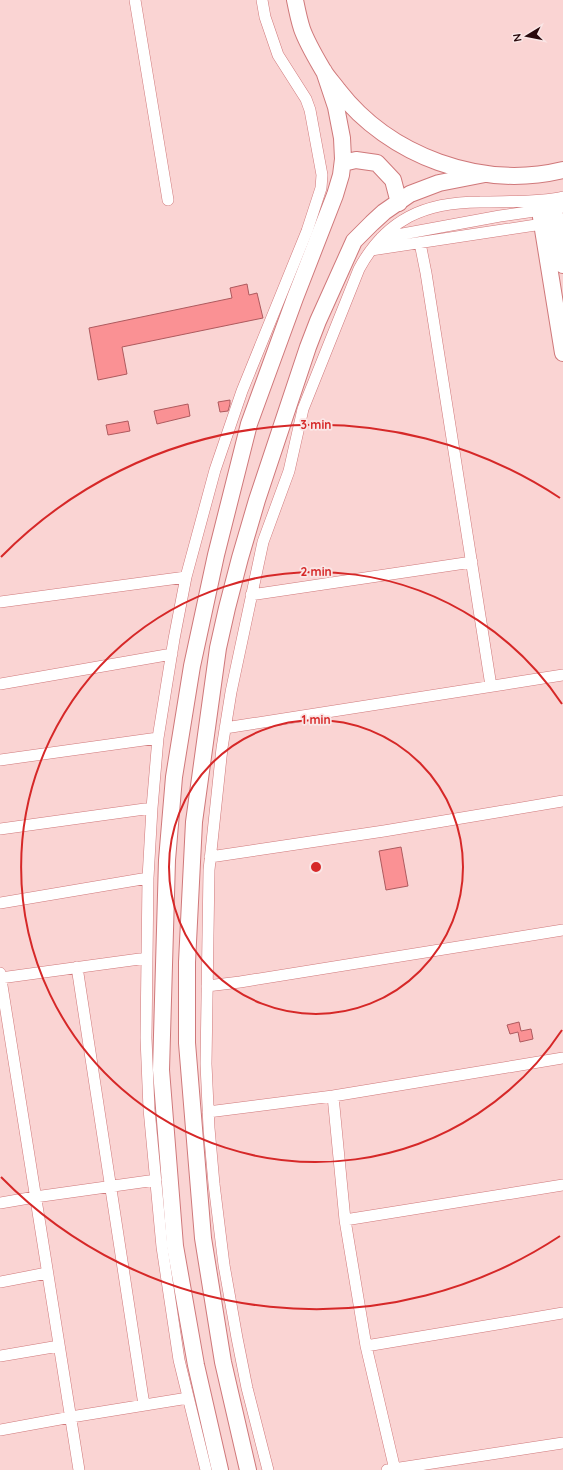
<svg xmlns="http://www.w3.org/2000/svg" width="563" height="1470" font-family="Quicksand,sans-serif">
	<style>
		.building { fill: #fa9194; stroke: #ae5a5e }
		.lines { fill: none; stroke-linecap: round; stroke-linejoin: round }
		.street-casing { stroke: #cf787a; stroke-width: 12 }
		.secondary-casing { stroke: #cf787a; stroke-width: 18 }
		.street { stroke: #fff; stroke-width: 11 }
		.secondary { stroke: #fff; stroke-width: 16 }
		.ring { fill: none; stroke: #d62828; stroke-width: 2 }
		.centre { fill: #d62828; stroke: #fae6e6; stroke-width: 2 }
		.ring-label { font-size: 12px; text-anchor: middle; font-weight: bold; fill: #d62828; stroke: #fae6e6; stroke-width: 3.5; stroke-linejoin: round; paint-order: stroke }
	</style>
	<rect width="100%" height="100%" fill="#fad4d3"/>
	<path class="building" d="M247 284 249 295 257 293 263 318 122 347 127 374 98 380 89 328 232 298 230 288Z
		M230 400V404L228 411 220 412 218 402Z
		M188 404 190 416 157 424 154 411Z
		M128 421 130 431 108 435 106 425Z
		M401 847 408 886 386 890 379 851Z
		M519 1022 521 1031 531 1029 533 1039 520 1042 518 1032 510 1034 507 1025Z"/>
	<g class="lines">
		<g class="street-casing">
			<path id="street" d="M135 0 168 200
				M381 238 500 216 563 207
				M420 243 426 273 491 686
				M371 250 549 223
				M251 595 472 562
				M0 602 186 577
				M0 684 172 654
				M225 728 563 675
				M0 760 158 738
				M0 829 152 808
				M210 857 384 831 563 801
				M0 903 148 878
				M77 967 144 1405
				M0 973 79 1470
				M0 978 147 958
				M207 986 240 982 563 930
				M333 1096 345 1220 366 1346 395 1470
				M208 1112 333 1096 563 1058
				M0 1203 35 1197 156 1180
				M345 1220 563 1185
				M0 1282 47 1273
				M366 1346 563 1313
				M0 1356 59 1346
				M0 1430 71 1417 188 1398
				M206 1470 179 1360 162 1247 149 1109 146 1038 148 878 152 808 158 738 174 639 186 577 215 470 242 391 307 231 321 188 322 175 310 110 306 99 278 55 265 17 262 0
				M268 1470 247 1388 237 1338 224 1265 214 1184 209 1128 206 1064 209 870 222 748 231 692 263 542 289 471 303 409 359 269C386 219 425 202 480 202 507 201 537 203 563 197
				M387 1470 563 1443"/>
		</g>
		<g class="secondary-casing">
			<path id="secondary" d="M295 0C297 10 299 20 302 29 307 43 316 58 323 70 327 77 333 83 338 90 389 156 481 190 563 170
				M343 163 356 160 377 163 393 180 399 203
				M554 209 563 265
				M540 211 563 353
				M220 1470 196 1365 175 1246 161 1070 167 860 174 777 192 666 216 555 249 424 295 298 335 195 341 175 343 159 342 138 336 107 324 71
				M248 1470 223 1362 203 1238 187 1043V962L194 822 218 648 227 608 240 558 257 500 308 347 318 321 354 241 372 223 384 212 410 194 439 183 485 174"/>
		</g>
		<use href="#street" class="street"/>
		<use href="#secondary" class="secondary"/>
	</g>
	<g class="ring">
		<circle cx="316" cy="867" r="147"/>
		<path d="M562 1030A295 295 0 1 1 562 704"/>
		<path d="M560 1236A442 442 0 0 1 1 1177M1 557A442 442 0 0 1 560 498"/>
	</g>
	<circle cx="316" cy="867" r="6" class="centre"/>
	<g class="ring-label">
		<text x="316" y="429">3 min</text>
		<text x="316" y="576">2 min</text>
		<text x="316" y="724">1 min</text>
	</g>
	<g transform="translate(527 36) rotate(260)" stroke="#fae6e6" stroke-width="3" paint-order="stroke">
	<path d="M0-3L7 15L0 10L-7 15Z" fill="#2a090c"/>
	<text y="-6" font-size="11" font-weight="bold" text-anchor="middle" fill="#2a090c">N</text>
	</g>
</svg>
